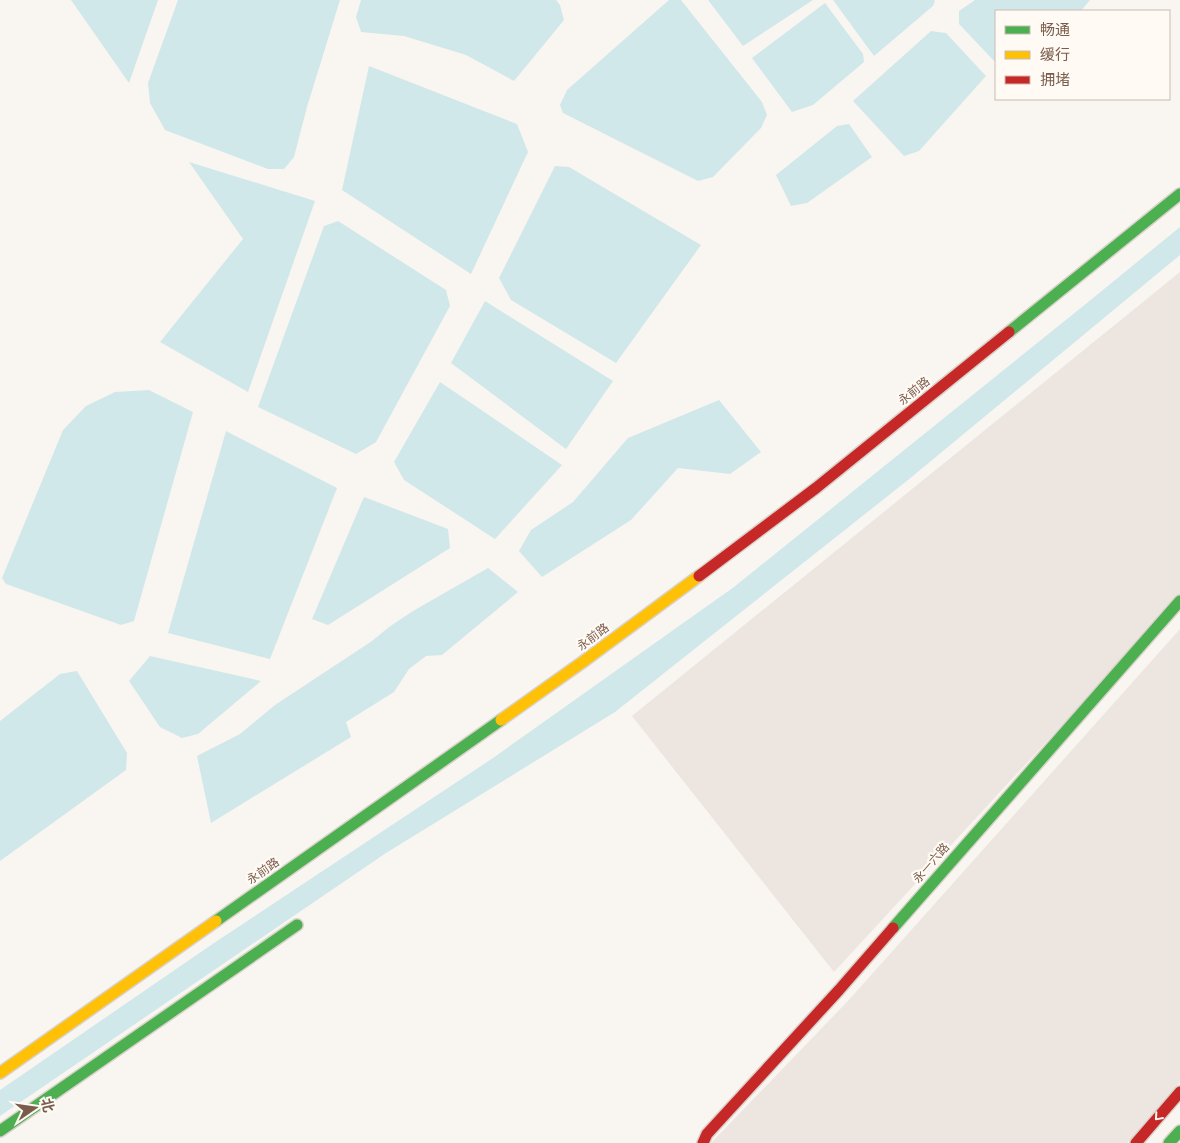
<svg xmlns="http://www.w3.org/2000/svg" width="1180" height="1143" font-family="'DejaVu Sans','Noto Sans SC',sans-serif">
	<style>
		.industrial { fill: #ede5e0 }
		.water { fill: #d0e8ea }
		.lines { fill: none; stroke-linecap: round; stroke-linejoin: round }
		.fast-casing { stroke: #d9d2cb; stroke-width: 14 }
		.slow-casing { stroke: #d9d2cb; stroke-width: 14 }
		.jam-casing { stroke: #d9d2cb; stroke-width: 14 }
		.fast { stroke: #4caf50; stroke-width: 11 }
		.slow { stroke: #ffc107; stroke-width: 11 }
		.jam { stroke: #c62828; stroke-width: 11 }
		.oneway { stroke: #fffaf3 }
		.labels { text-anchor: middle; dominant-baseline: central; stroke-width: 4.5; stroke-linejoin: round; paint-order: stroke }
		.street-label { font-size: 12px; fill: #7a5c4d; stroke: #fffaf3 }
	</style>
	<rect width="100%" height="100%" fill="#f9f5f0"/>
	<path class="industrial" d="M1180 272V597L834 972 632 716Z
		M1180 629V1082L1127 1143H711L847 1002Z"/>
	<path class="water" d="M71 0H158L129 83Z
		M178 0H340L307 107 294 157 284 169H268L165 130 150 103 148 83Z
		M361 0H556L560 5 564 20 514 81 466 55 404 36 361 32 356 17Z
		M669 0H681L762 102 767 115 761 128 713 177 698 181 563 113 560 105 567 90Z
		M708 0H813L743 46Z
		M833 0H934L935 1 933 6 874 56Z
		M975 0H1090L1081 11H996V63L959 24V11Z
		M825 3 863 54 864 62 813 105 792 112 752 58Z
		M931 31 946 33 986 76 919 151 904 156 853 101Z
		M369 66 517 124 528 152 471 274 342 190Z
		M849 124 872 157 807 203 791 206 776 175 837 126Z
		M189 162 315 201 248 392 160 342 243 239Z
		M555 166 569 167 701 245 616 363 511 300 499 278Z
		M338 221 446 290 450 306 376 442 356 454 258 407 324 226Z
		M1180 227V255L908 480 615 712 386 853 0 1116V1090L214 943 493 758 734 587 1087 303Z
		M485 301 613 381 566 449 451 363Z
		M440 382 562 465 495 539 404 480 394 462Z
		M149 390 193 412 134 621 121 625 6 584 2 578 63 430 86 406 115 392Z
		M719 400 761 452 730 474 678 468 631 520 542 577 519 551 531 530 573 502 628 438Z
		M226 431 337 488 270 659 168 633Z
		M364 497 448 529 450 548 328 625 312 619Z
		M488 568 518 592 442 655 426 656 409 669 394 692 346 722 351 737 211 823 197 756 240 734 275 705 372 641 389 627 413 611Z
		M150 656 261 681 198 734 182 738 160 727 129 681Z
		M77 671 127 753 126 770 0 861V721L60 674Z"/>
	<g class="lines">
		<g class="fast-casing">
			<path id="fast" d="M1009 332 1180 194
				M216 921 501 720
				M893 928 1180 601
				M0 1131 297 925
				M1169 1143 1180 1131"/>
		</g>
		<g class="slow-casing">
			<path id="slow" d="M501 720 584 661 699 576
				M0 1073 216 921"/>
		</g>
		<g class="jam-casing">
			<path id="jam" d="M699 576 816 488 1009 332
				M703 1143 707 1134 839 990 893 928
				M1136 1143 1180 1092"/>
		</g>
		<use href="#fast" class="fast"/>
		<use href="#slow" class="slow"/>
		<use href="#jam" class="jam"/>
	</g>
	<defs><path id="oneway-chevron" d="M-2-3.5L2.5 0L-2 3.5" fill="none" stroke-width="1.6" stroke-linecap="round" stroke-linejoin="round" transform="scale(1.25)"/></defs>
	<use class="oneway" href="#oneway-chevron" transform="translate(1158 1117) rotate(131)"/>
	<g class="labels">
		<g class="street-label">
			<text transform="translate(914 391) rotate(-39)">永前路</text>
			<text transform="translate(593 637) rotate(-37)">永前路</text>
			<text transform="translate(931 863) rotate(-49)">永一六路</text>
			<text transform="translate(263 871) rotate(-35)">永前路</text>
		</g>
	</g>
	<rect x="995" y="10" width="175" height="90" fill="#fffaf3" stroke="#cabbb1"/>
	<rect x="1005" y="26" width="25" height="8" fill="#4caf50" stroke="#cabbb1"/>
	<text x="1040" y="35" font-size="15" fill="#7a5c4d">畅通</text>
	<rect x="1005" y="51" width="25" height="8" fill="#ffc107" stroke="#cabbb1"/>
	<text x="1040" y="60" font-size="15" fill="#7a5c4d">缓行</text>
	<rect x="1005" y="76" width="25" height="8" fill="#c62828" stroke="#cabbb1"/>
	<text x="1040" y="85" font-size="15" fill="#7a5c4d">拥堵</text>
	<g transform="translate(35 1108) rotate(77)" stroke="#fffaf3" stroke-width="4" paint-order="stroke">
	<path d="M0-4L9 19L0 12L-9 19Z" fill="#7a5c4d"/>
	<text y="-8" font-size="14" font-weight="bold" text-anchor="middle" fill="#7a5c4d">北</text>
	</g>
</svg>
